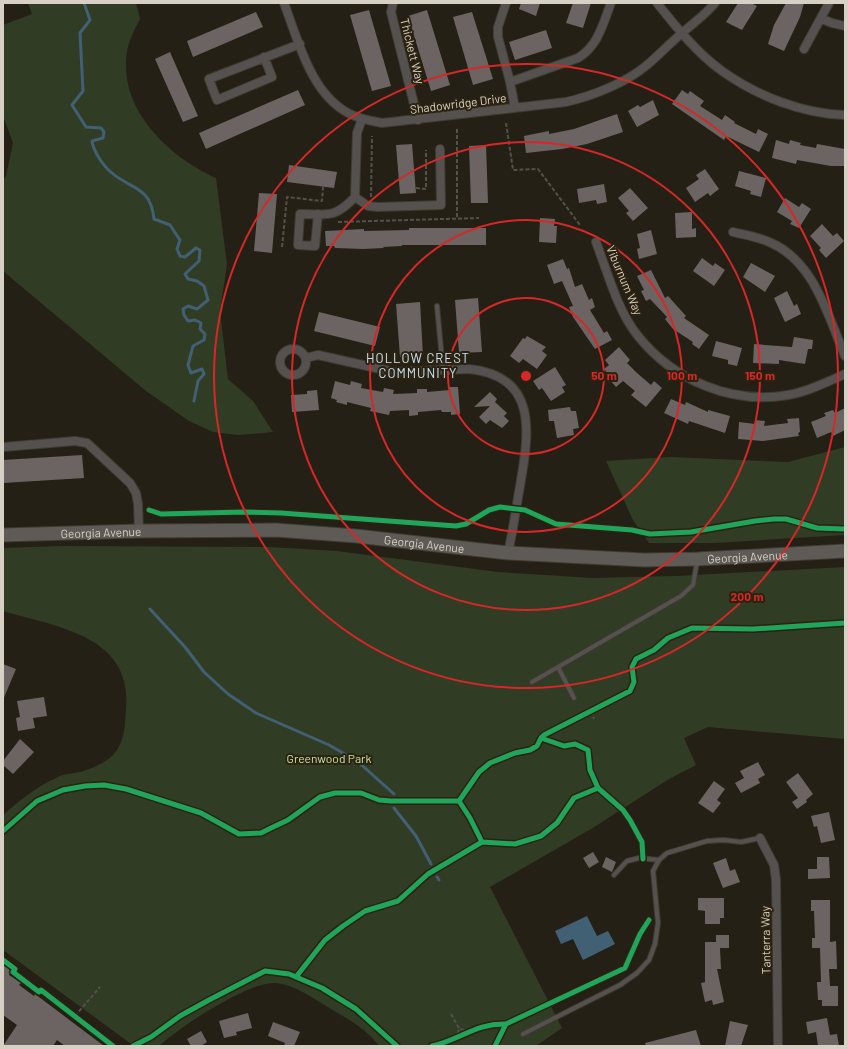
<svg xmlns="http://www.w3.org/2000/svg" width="848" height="1049" font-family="Barlow,sans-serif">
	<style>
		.green { fill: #313c25 }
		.water { fill: #416073 }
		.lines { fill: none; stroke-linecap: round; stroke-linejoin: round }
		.stream { stroke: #416073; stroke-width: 3 }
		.building { fill: #6b6462 }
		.service-casing { stroke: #403b33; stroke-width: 6 }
		.minor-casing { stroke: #403b33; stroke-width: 10 }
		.primary-casing { stroke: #403b33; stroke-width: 15 }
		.path { stroke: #54504b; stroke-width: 2; stroke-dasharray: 4 2; stroke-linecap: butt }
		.service { stroke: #55514e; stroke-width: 4 }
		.minor { stroke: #55514e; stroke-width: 8 }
		.primary { stroke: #5e5a55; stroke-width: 13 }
		.cycleway-casing { stroke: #2b220f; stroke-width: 8 }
		.cycleway { stroke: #20a55d; stroke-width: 5 }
		.ring { fill: none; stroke: #d62828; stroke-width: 2 }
		.labels { text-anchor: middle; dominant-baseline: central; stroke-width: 4; stroke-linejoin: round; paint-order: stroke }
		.street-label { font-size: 12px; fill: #d6d0c5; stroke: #2b220f }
		.park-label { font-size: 12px; fill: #c4e3aa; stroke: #2b220f }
		.neighbourhood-label { font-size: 13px; letter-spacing: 1px; fill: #c9e2f8; stroke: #2b220f }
		.centre { fill: #d62828; stroke: #2b220f; stroke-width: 2 }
		.ring-label { font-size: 12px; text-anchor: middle; font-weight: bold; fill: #d62828; stroke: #2b220f; stroke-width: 4; stroke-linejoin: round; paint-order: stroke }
	</style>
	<rect width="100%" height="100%" fill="#252015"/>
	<path class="green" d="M28 3H136L140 19C133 32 126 46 126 62 124 115 172 158 216 178L227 264 220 311 228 379 253 401 273 432 238 435 213 432 189 421 146 391 3 271V180L6 176 13 143 3 116V25L32 14Z
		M845 447V535L715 543H649L633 520 606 461 670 457 788 462Z
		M63 546 269 547 337 551 498 572 592 578 676 576 845 567V739L708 727 684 738 696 765 669 779 591 829 490 887 562 1028 536 1046H379C368 1030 348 1019 331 1009 314 999 296 985 276 983 248 981 180 1027 159 1046H134L3 950V815C20 800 39 785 60 776 65 774 70 774 75 773 87 771 104 764 113 755 125 742 125 726 126 709 133 635 56 627 3 611V548Z"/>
	<path class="water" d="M587 916 597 936 608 931 615 944 583 960 573 939 561 944 555 931Z"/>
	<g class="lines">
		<path class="stream" d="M84 3 90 20 80 33 83 91 72 105 86 127 101 128 104 132 103 138 92 141C93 151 104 167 112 173 130 189 151 186 154 219L170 225 180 240 177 249 180 256 185 257 196 248 200 250 199 261 185 274 188 279 197 281 204 286 208 300 197 309 188 306 183 309 184 315 188 321 195 320 201 323 200 329 205 334 204 340 193 346 188 365 191 373 202 369 204 374 198 381 194 401
			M150 609 185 647 204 672 228 694 256 713 329 745 357 761 394 794
			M394 808 416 836 431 864
			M437 877 439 880"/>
	</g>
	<path class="building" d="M521 3H540L536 16 519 9Z
		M573 3H591L583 28 566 23Z
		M738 3H751L757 6 742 30 726 22Z
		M786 3H804L800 17 784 51 768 44 774 25Z
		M369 10 391 86 372 91 350 15Z
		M427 10 450 85 431 91 408 16Z
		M256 12 263 27 193 57 187 41Z
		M472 12 493 79 473 85 453 17Z
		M546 30 552 48 515 60 509 42Z
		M170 52 198 116 183 122 155 59Z
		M298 90 305 105 206 149 199 133Z
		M682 90 688 94 690 91 704 101 700 106 722 120 725 115 735 122 734 123 756 134 758 129 768 134 759 152 726 136 724 140 672 104Z
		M653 100 659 115 637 127 628 111 638 105 640 107Z
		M617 114 623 132 587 144 562 149 526 153 524 136 549 131V134L574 129Z
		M776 140 789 144 790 140 801 143 800 145 816 148 817 144 845 149V166H831L797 160 796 164 772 158Z
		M412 144 416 193 400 194 396 145Z
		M486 145 488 203H471L469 146Z
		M289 165 337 172 334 188 287 182Z
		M705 169 719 189 710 196 708 193 695 202 686 188 699 179 696 175Z
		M739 171 766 178 761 197 750 194 751 191 735 186Z
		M604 184 607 202 597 204 596 200 579 203 577 189Z
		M630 188 648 208 633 221 626 213 629 211 618 198Z
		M259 193 277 194 272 253 254 251Z
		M785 198 799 207 802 203 811 209 799 228 790 224 792 221 777 212Z
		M692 212V229L696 228V237L676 238 675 213Z
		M540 218 555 219 554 226H557L556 243 539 242Z
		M822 224 833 236 837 233 844 241 826 258 819 250 821 248 810 236Z
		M409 228H486V245H402V246L383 247 384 248 363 249 335 248 334 246H326L325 231 364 229V231L409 230Z
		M651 230 657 254 639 259 637 249 640 248 637 234Z
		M702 258 713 266 715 263 725 270 714 286 693 271Z
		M563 259 567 269 569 268 575 287 582 284 589 300 592 298 595 307 590 310 604 333 607 331 612 340 595 349 573 317 569 307 573 306 562 281 554 284 547 265Z
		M751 263 775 276 765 292 743 277Z
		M651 270 665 298 668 296 686 316 684 318 709 335 699 349 692 344 693 342 673 329 665 319 667 317 650 299 646 301 641 291 644 290 637 276Z
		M787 291 794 306 797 304 801 314 785 322 774 298Z
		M478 298 482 352 459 353 455 300Z
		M420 302 423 356 400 357 396 304Z
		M319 312 380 327 375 346 314 331Z
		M527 336 546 347 542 351 547 355 537 369 523 359 519 363 510 356 523 338 525 339Z
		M794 337 813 340 812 349H808L805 364 779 360V364L753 363 754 344 792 347Z
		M716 341 742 348 737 366 728 364V360L712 356Z
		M619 347 630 360 627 363 637 373 651 385 654 381 662 388 646 407 631 395 635 391 623 381 616 387 608 378 610 376 604 369 609 365 605 360Z
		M555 367 566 385 562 387 565 392 551 401 542 388 539 390 533 381Z
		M335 381 350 385 351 381 362 384 361 388 383 392 384 388 394 390 393 394 417 393V389H427V392L450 390V387H458L460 414 451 415V412H442L441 410 418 412V415L409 416V410L390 411 389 415 370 411 371 408 347 402V405L336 402 337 400 331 398Z
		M317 390 319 410 292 412 291 395 307 394V391Z
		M490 392 497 399 495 402 507 413 504 416 509 421 502 428 490 420 486 424 479 417 490 406 474 407Z
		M671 399 685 405 686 402 708 412V410L730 416 725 433 689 421 688 424 664 413Z
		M570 407 571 411H576L579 428 573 429 574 435 557 438 554 421H549L548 410Z
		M845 408V430L833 436 831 432 817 438 811 422 826 416 824 413 833 410 835 413Z
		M799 418 800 432 798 433 799 436 763 441 738 439 739 422 755 424V420L765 421 764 426 788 423 787 419Z
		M82 455 84 478 3 483V460Z
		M3 664 16 669 3 700Z
		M44 697 47 716 33 718 35 728 18 731 16 718 20 717 17 701Z
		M20 739 34 752 13 774 3 765V761Z
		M758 762 765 775 758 779 760 783 741 793 735 783 744 778 740 771Z
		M798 773 813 794 806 800 807 802 797 809 792 802 798 798 786 782Z
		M714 781 725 789 717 800 721 803 713 813 698 803Z
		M829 812 835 840 821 843 817 826 814 827 811 816Z
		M593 852 599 862 589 868 583 858Z
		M606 857 616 862 612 872 602 867Z
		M817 857H829L830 878 808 879V869H817Z
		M726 858 730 871 735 869 740 882 723 888 713 863Z
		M698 898H724V918H720V924H705V911L698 910Z
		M811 900H830V942L836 941 837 969H829L830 986H838V1006H822V1000H818L817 982H821L820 948H812V938H815L814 911H811Z
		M716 935H729V948H720L721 969H717L724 1002 713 1005 712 1000 705 1002 701 983 705 982V942H716Z
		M3 962 12 970 9 975 21 983 19 985 34 996 35 994 104 1046H65L57 1040 53 1046H3L17 1025 3 1015Z
		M248 1013 252 1028 236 1032 237 1035 224 1038 219 1021Z
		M827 1018 830 1035 837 1034 839 1046H818L816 1032 808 1034 806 1022Z
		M730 1021 748 1025 741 1046H725Z
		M273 1022 300 1032 294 1046H284L285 1043 268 1036Z
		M696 1030 701 1046H646L645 1043Z
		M201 1031 207 1042 201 1046H191L187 1039Z"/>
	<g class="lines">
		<g class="service-casing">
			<path id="service" d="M437 306 443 370
				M558 667 574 698
				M532 682 681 596 693 585 697 562
				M614 875 627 861 639 858 659 860
				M523 1034 620 985 637 973 649 960 655 944 658 923 653 871 659 860 667 853 707 841 724 840 741 842 760 838"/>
		</g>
		<g class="minor-casing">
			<path id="minor" d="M284 3C298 40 311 95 350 114 360 119 371 121 382 123L566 102C592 96 626 83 647 65 659 55 669 44 681 34 692 24 705 15 715 3
				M393 3 391 12 418 120
				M506 3 498 27V37L510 82 515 108
				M657 3C676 27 697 53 722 71 757 96 803 114 845 115
				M822 19 832 23 845 26
				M804 49 829 3
				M264 57 272 77 217 100 209 79 300 44
				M510 82 578 58C598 46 603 24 611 3
				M355 197 357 133 362 119
				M318 214 315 246 298 245 300 214C328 214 334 219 355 197L368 206 378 207 441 205 440 149
				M733 232C745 235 758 237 769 242 814 260 828 316 845 356
				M596 242C608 273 617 310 638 336 673 380 732 405 788 395 807 392 827 382 845 374
				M280 362a13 13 0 1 1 26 0a13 13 0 1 1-26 0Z
				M306 358 318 355 394 372 469 369C539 376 529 434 520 486 516 508 513 531 508 553
				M3 447 75 441 87 443 130 483 136 493 138 504 139 531
				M760 838 774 865 776 880 778 1046"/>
		</g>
		<g class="primary-casing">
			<g id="primary">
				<path id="s1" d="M3 535 139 531 276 530 356 536 508 553 644 560 698 559 845 551"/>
			</g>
		</g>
		<path class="path" d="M506 123 513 170 538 169 580 225
			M457 129V219
			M416 188 426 189V150
			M371 197 372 136
			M338 222 479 218
			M282 247 287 197 322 201 323 187
			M591 711 594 719
			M451 1014 459 1028 468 1032
			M75 1016 100 987
			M456 1039 459 1029"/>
		<use href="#service" class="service"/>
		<use href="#minor" class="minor"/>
		<use href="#primary" class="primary"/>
		<g class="cycleway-casing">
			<path id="cycleway" d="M149 510 161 514 244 512 281 513 456 526 466 524 489 510 500 507 525 510 556 524 632 530 650 534 691 532 755 521 774 519H786L817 528 845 529
				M541 738 564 746 575 744 588 750 590 770 598 788 623 810 630 820 642 842 643 859
				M459 801 470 818 482 842 515 844 541 836 557 823 574 798 598 788
				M3 831 37 801 63 790 85 786 104 785 126 789 201 813 239 834 261 833 271 828 288 820 320 797 335 793H361L379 800 391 801H459L479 772 490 763 515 753 530 750 537 746 541 738 544 735 630 691 634 682 632 667 636 659 654 650 668 638 692 628 753 629 845 623
				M3 960 15 969 13 972 39 992 41 990 113 1046
				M296 977 325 940 343 926 365 911 398 901 428 874 482 842
				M133 1046 151 1037 180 1016 209 1000 265 971 289 974 322 988 356 1009 397 1046
				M432 1046C460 1040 476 1023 506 1024
				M495 1046 506 1024 625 968 640 934 649 920"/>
		</g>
		<use href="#cycleway" class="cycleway"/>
	</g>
	<g class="ring">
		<circle cx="526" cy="376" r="78"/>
		<circle cx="526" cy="376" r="156"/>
		<circle cx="526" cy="376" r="234"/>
		<circle cx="526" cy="376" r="312"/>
	</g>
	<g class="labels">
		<g class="street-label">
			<text transform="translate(413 51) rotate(76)">Thickett Way</text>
			<text transform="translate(458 103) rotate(-7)">Shadowridge Drive</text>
			<text transform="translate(625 280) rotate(67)">Viburnum Way</text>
			<text stroke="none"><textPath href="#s1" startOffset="98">Georgia Avenue</textPath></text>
			<text stroke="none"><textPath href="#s1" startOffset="422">Georgia Avenue</textPath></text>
			<text stroke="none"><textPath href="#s1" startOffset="746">Georgia Avenue</textPath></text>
			<text transform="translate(765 940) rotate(-91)">Tanterra Way</text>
		</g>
		<g class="park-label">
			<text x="329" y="758">Greenwood Park</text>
		</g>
		<g class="neighbourhood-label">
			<text x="418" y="358">HOLLOW CREST<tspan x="418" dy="15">COMMUNITY</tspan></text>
		</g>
	</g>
	<circle cx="526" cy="376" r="6" class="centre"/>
	<g class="ring-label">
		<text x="604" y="380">50 m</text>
		<text x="682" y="380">100 m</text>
		<text x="760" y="380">150 m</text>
		<text x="747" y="601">200 m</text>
	</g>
	<rect width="848" height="1049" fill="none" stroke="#d6d0c5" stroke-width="8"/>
</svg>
